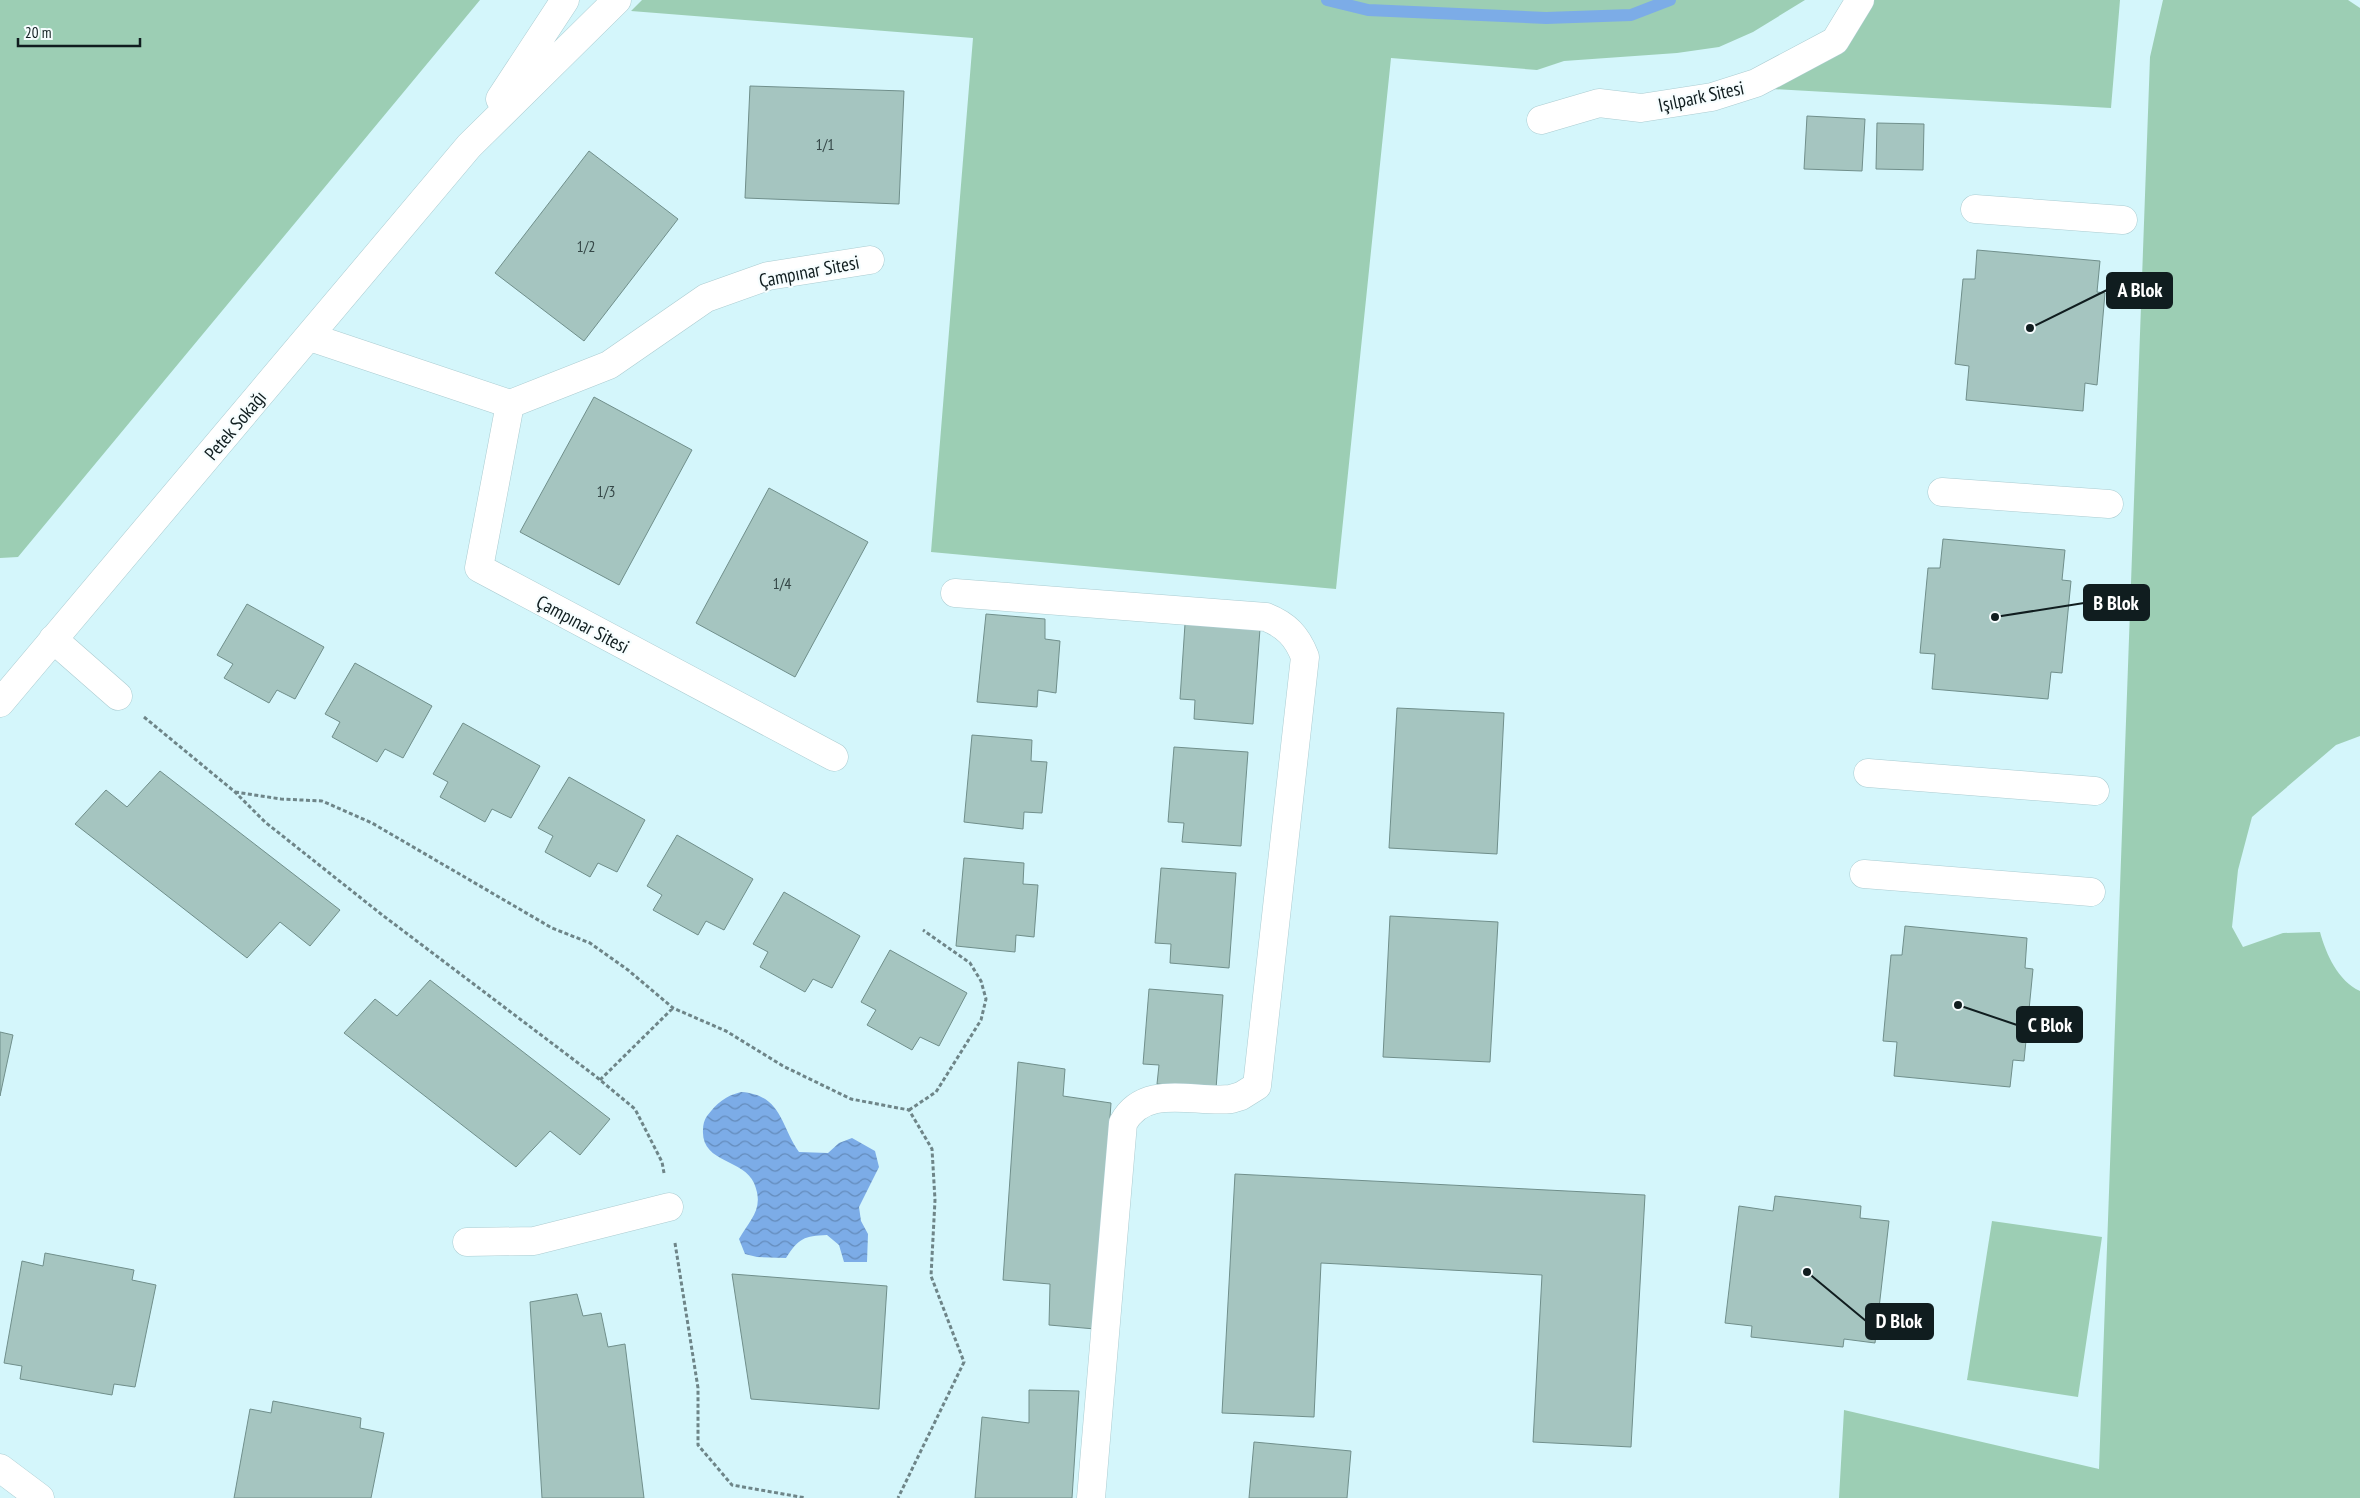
<svg xmlns="http://www.w3.org/2000/svg" width="2360" height="1498" font-family="'PT Sans Narrow',sans-serif">
	<style>
		.green { fill: #9cceb4 }
		.water { fill: url(#water-waves) }
		.lines { fill: none; stroke-linecap: round; stroke-linejoin: round }
		.stream { stroke: #7cace7; stroke-width: 12 }
		.building { fill: #a5c5c0; stroke: #708f8b }
		.minor-casing { stroke: #abccd1; stroke-width: 29 }
		.path { stroke: #6e8588; stroke-width: 3; stroke-dasharray: 4 2.5; stroke-linecap: butt }
		.minor { stroke: #fff; stroke-width: 28 }
		.labels { text-anchor: middle; dominant-baseline: central; stroke-width: 4.5; stroke-linejoin: round; paint-order: stroke }
		.number-label { font-size: 16px; fill: #354747 }
		.street-label { font-size: 19px; fill: #101d1f; stroke: #f6fdfe }
		.leader { fill: none; stroke: #101d1f; stroke-width: 2 }
		.callout-dot { fill: #101d1f; stroke: #f6fdfe; stroke-width: 2 }
		.callout { fill: #101d1f; stroke: #101d1f; stroke-width: 2 }
		.callout-label { font-size: 20px; text-anchor: middle; font-weight: bold; fill: #fff }
	</style>
	<defs>
		<pattern id="water-waves" width="16" height="10" patternUnits="userSpaceOnUse" patternTransform="scale(1.25)"><rect width="16" height="10" fill="#7cace7"/><path d="M0 5q4-4 8 0t8 0" fill="none" stroke="#648bbb"/></pattern>
	</defs>
	<rect width="100%" height="100%" fill="#d4f6fb"/>
	<path class="green" d="M0 0H480L18 557 0 558Z
		M642 0H1805L1753 32 1719 47 1677 53 1564 61 1537 70 1391 58 1336 589 931 552 973 38 631 11Z
		M1869 0H2120L2111 108 1737 87 1763 77Z
		M2163 0H2348L2360 8V736L2336 745 2252 817 2238 870 2232 927 2243 947 2283 933 2320 932C2326 954 2338 981 2360 991V1498H1839L1844 1410 2099 1469 2150 57Z
		M1992 1221 2102 1237 2078 1397 1967 1380Z"/>
	<path class="water" d="M741 1092C782 1095 780 1125 799 1152L828 1153 839 1143 852 1138 875 1151 879 1167 859 1207 861 1221 868 1234 867 1262H844L839 1245 827 1235C804 1236 799 1238 786 1258L757 1257 745 1254 739 1239C750 1219 765 1209 754 1183 744 1159 701 1163 703 1130 703 1125 704 1120 707 1116 717 1103 725 1096 741 1092Z"/>
	<g class="lines">
		<path class="stream" d="M1327 0 1368 10 1546 18 1631 15 1670 0"/>
	</g>
	<path class="building" d="M750 86 904 91 899 204 745 198Z
		M1807 116 1865 119 1862 171 1804 169Z
		M1877 123 1924 124 1923 170 1876 169Z
		M589 151 678 219 584 341 495 273Z
		M1977 250 2100 261 2097 292 2105 293 2097 385 2085 383 2083 411 1966 400 1969 366 1955 364 1963 279H1975Z
		M594 397 692 450 619 585 520 532Z
		M769 488 868 542 795 677 696 623Z
		M1943 539 2065 550 2062 580 2071 581 2062 673 2051 672 2048 699 1932 689 1935 654 1920 653 1928 568H1940Z
		M247 604 324 647 295 699 277 690 269 703 224 678 233 664 217 655Z
		M986 614 1045 619V639L1060 641 1056 693 1038 690 1037 707 977 702Z
		M1185 624 1260 629 1253 724 1194 719 1195 700 1180 699Z
		M355 663 432 706 403 758 385 749 377 762 332 737 340 722 325 714Z
		M1397 708 1504 713 1497 854 1389 848Z
		M463 723 540 766 511 818 492 809 485 822 440 797 448 782 433 774Z
		M972 735 1032 740 1031 761 1047 762 1042 813 1024 812 1023 829 964 822Z
		M1174 747 1248 752 1241 846 1182 842 1184 823 1168 822Z
		M160 771 340 910 310 946 280 922 247 958 75 824 106 790 127 807Z
		M569 777 645 820 617 872 598 863 590 877 545 852 553 836 538 828Z
		M677 835 753 879 724 930 706 921 698 935 653 910 662 895 647 886Z
		M964 858 1024 863 1023 884 1038 885 1034 937 1016 935 1015 952 956 946Z
		M1161 868 1236 873 1229 968 1170 963 1171 944 1155 943Z
		M784 892 860 936 832 988 813 979 805 992 760 967 768 952 753 944Z
		M1390 916 1498 922 1490 1062 1383 1057Z
		M1905 926 2027 938 2025 968 2033 969 2024 1061 2013 1060 2010 1087 1894 1076 1897 1042 1883 1041 1891 955H1902Z
		M890 950 967 993 939 1046 920 1037 912 1050 867 1025 876 1010 861 1002Z
		M430 980 610 1119 580 1155 550 1131 516 1167 344 1033 375 999 397 1016Z
		M1149 989 1223 995 1216 1089 1157 1084 1159 1065 1143 1064Z
		M0 1032 13 1035 0 1096Z
		M1018 1062 1065 1069 1063 1096 1111 1103 1095 1329 1049 1325 1050 1284 1003 1280Z
		M1235 1174 1645 1195 1631 1447 1533 1442 1542 1275 1321 1263 1314 1417 1222 1413Z
		M1775 1196 1861 1206 1860 1218 1889 1221 1875 1343 1844 1339 1843 1347 1751 1337 1752 1326 1725 1323 1739 1206 1773 1211Z
		M45 1253 134 1270 132 1280 156 1285 135 1387 114 1384 112 1395 20 1379 22 1366 4 1363 22 1261 43 1266Z
		M732 1274 887 1286 879 1409 751 1399Z
		M577 1294 583 1316 601 1313 608 1347 625 1344 644 1498H542L530 1302Z
		M1029 1390 1079 1391 1072 1498H975L982 1417 1029 1423Z
		M273 1401 361 1418 360 1428 384 1433 371 1498H234L250 1409 271 1413Z
		M1254 1442 1351 1451 1347 1498H1249Z"/>
	<g class="lines">
		<g class="minor-casing">
			<path id="minor" d="M500 99 565 0
				M1541 120 1599 103 1641 108 1712 97 1756 83 1835 41 1860 0
				M1975 209 2123 220
				M310 337 510 404 479 568 834 757
				M510 404 609 365 706 298 768 276 870 260
				M1942 492 2109 504
				M955 593 1266 617C1286 625 1297 636 1305 657L1257 1086 1241 1096 1231 1099C1193 1103 1145 1083 1123 1123L1091 1498
				M53 639 118 696
				M0 703 469 146 617 0
				M1868 773 2095 791
				M1864 874 2091 892
				M467 1242 534 1241 669 1207
				M0 1468 40 1498"/>
		</g>
		<path class="path" d="M144 717 235 792 265 822 381 914 594 1075 635 1109 662 1162 664 1173
			M235 792 281 799 322 801 372 823 552 928 590 943 628 970 673 1008 726 1031 783 1066 851 1099 909 1110 932 1149 935 1200 931 1276 964 1362 898 1498
			M600 1080 673 1008
			M909 1110 936 1092 981 1020 986 999 981 981 970 963 923 930
			M675 1243 698 1388V1445L732 1485 806 1498"/>
		<use href="#minor" class="minor"/>
	</g>
	<g class="labels">
		<g class="number-label">
			<text x="825" y="144">1/1</text>
			<text x="586" y="246">1/2</text>
			<text x="606" y="491">1/3</text>
			<text x="782" y="583">1/4</text>
		</g>
		<g class="street-label">
			<text transform="translate(1701 96) rotate(-12)">Işılpark Sitesi</text>
			<text transform="translate(809 271) rotate(-11)">Çampınar Sitesi</text>
			<text transform="translate(235 425) rotate(-50)">Petek Sokağı</text>
			<text transform="translate(583 624) rotate(28)">Çampınar Sitesi</text>
		</g>
	</g>
	<path class="leader" d="M2030 328L2107 290M1995 617L2084 603M1958 1005L2017 1025M1807 1272L1866 1321"/>
	<g class="callout-dot">
		<circle cx="2030" cy="328" r="5"/>
		<circle cx="1995" cy="617" r="5"/>
		<circle cx="1958" cy="1005" r="5"/>
		<circle cx="1807" cy="1272" r="5"/>
	</g>
	<g class="callout">
		<rect x="2107" y="273" width="65" height="35" rx="5"/>
		<rect x="2084" y="585" width="65" height="35" rx="5"/>
		<rect x="2017" y="1007" width="65" height="35" rx="5"/>
		<rect x="1866" y="1304" width="67" height="35" rx="5"/>
	</g>
	<g class="callout-label">
		<text x="2140" y="297">A Blok</text>
		<text x="2116" y="610">B Blok</text>
		<text x="2050" y="1032">C Blok</text>
		<text x="1899" y="1328">D Blok</text>
	</g>
	<path d="M18 38v8h122v-8" fill="none" stroke="#101d1f" stroke-width="2.5"/>
	<text x="25" y="38" font-size="15" fill="#101d1f" stroke="#f6fdfe" stroke-width="4" paint-order="stroke">20 m</text>
</svg>
